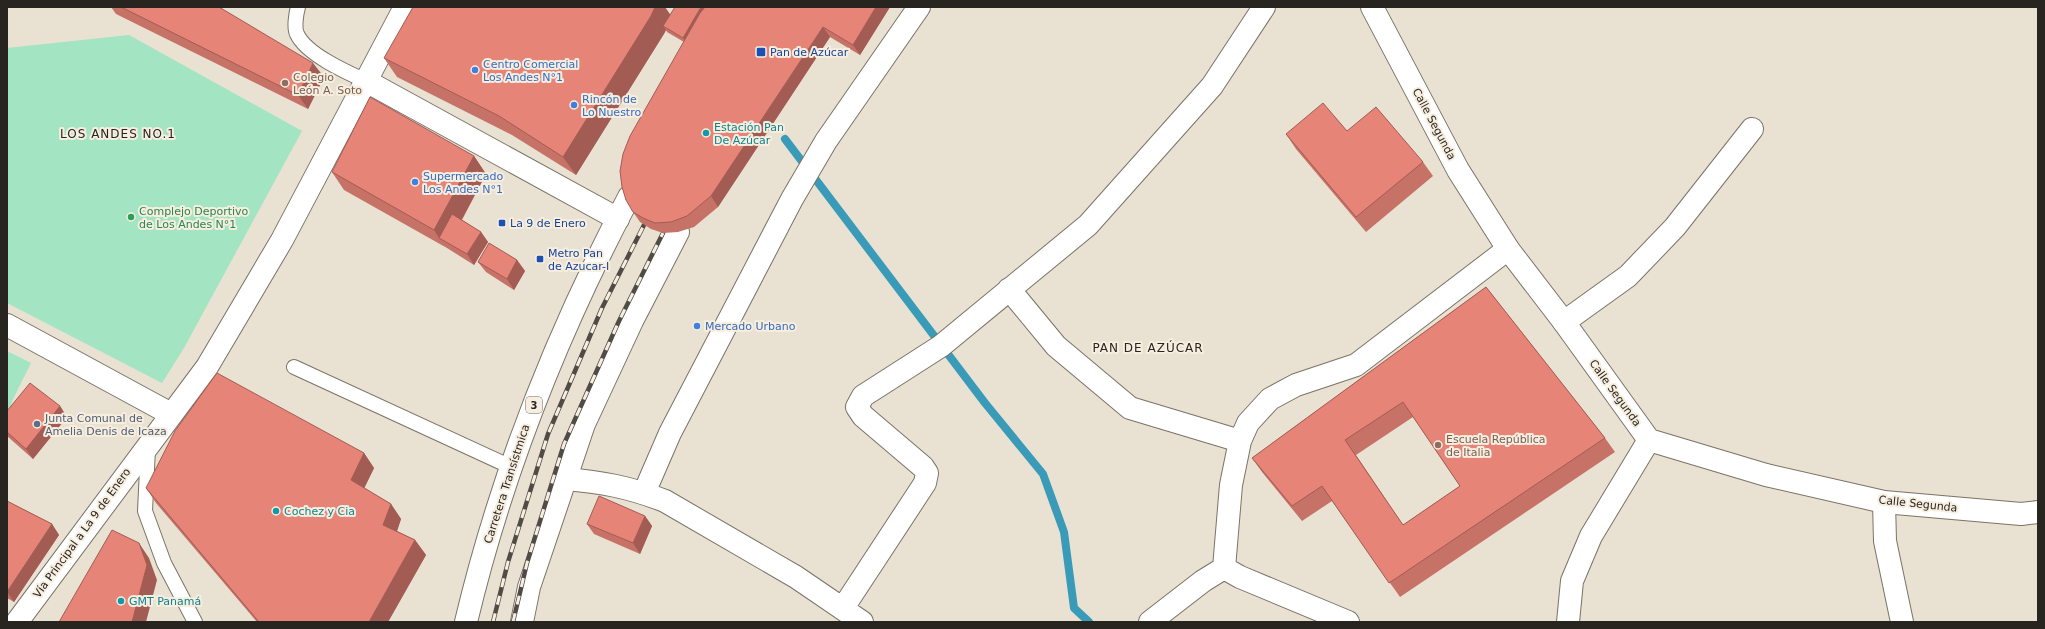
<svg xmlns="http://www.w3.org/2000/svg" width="2045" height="629" font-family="'DejaVu Sans',sans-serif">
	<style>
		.green { fill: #a3e4c3 }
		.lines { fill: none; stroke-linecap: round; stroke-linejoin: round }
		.stream { stroke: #399bb8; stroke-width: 8 }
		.lane-casing { stroke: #7b7366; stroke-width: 16 }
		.street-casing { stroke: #7b7366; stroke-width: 24 }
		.secondary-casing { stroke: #7b7366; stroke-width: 24 }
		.primary-casing { stroke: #7b7366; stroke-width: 24 }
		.lane { stroke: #fff; stroke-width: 14 }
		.street { stroke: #fff; stroke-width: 22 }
		.secondary { stroke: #fff; stroke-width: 22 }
		.primary { stroke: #fff; stroke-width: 22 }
		.rail-casing { stroke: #504c45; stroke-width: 4.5 }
		.rail { stroke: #f7eedf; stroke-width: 3; stroke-dasharray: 9; stroke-linecap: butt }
		.wall { fill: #c77267; fill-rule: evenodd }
		.shaded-wall { fill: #a25c54 }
		.building { fill: #e78478; stroke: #a25c54; fill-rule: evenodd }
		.transit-dot { fill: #1a4fb4; stroke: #f7eedf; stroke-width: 1.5 }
		.shop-dot { fill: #3f7fe0; stroke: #f7eedf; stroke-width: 1.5 }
		.education-dot { fill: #8d6e63; stroke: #f7eedf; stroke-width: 1.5 }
		.culture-dot { fill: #0f9aa8; stroke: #f7eedf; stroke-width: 1.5 }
		.leisure-dot { fill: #2e9e5b; stroke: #f7eedf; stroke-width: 1.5 }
		.service-dot { fill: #5c6f8a; stroke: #f7eedf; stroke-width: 1.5 }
		.labels { text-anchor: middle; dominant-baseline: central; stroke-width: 4; stroke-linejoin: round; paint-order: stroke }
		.shield { fill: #f7eedf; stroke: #666159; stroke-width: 1 }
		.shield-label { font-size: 10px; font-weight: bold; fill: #282520 }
		.transit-label { font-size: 11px; fill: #164399; stroke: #f7eedf; text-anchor: start }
		.shop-label { font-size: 11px; fill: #366cbe; stroke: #f7eedf; text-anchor: start }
		.education-label { font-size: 11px; fill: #785e54; stroke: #f7eedf; text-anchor: start }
		.street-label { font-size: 11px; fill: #282520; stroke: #f7eedf }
		.culture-label { font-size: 11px; fill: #0d838f; stroke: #f7eedf; text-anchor: start }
		.leisure-label { font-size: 11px; fill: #27864d; stroke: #f7eedf; text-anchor: start }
		.service-label { font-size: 11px; fill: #4e5e75; stroke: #f7eedf; text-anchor: start }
		.neighbourhood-label { font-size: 12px; letter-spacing: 1px; fill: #282520; stroke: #f7eedf }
	</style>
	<rect width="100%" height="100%" fill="#e9e1d2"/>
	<path class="green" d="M129 35 302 131 184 348 162 383 7 303V48Z
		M7 351 31 363 12 401 7 423Z"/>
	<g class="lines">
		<path class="stream" d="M785 139 985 403 1043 474 1064 532 1074 608 1089 622"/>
		<g class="lane-casing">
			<path id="lane" d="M298 7C296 14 294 28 297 34 306 54 346 72 366 81
				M294 367 511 467
				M148 448 145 511 164 563 195 622"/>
		</g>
		<g class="street-casing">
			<path id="street" d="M1009 289 1056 346 1130 408 1240 441
				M1564 322 1628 276 1675 227 1752 129
				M564 479C602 482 629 487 665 501L796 577 862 622
				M644 493 670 433 792 199 826 141 919 7
				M1884 502 1885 541 1902 622
				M1224 568 1231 485 1240 441 1248 423 1270 399 1296 385 1356 365 1508 249
				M1224 568 1240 577 1348 622
				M843 608 925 483 927 473 923 467 863 416 857 407 863 396 941 346 1088 225 1212 86 1264 7
				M1150 622 1203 581 1224 568
				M1568 622 1572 581 1591 536 1649 440"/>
		</g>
		<g class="secondary-casing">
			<path id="secondary" d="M1372 7 1458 170 1508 249 1564 322 1649 440 1766 475 1884 502 2021 514 2038 512
				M366 81 618 219
				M7 325 171 414
				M17 622 207 367 282 240 405 7"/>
		</g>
		<g class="primary-casing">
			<path id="primary" d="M466 622C501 475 558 331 629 197
				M522 622 529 587 584 424 632 321 678 232"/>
		</g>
		<use href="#lane" class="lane"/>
		<use href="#street" class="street"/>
		<use href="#secondary" class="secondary"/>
		<use href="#primary" class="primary"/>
		<g class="rail-casing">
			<path id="rail" d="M493 622 508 562 548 434 602 308 644 225
				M513 622 527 563 564 444 619 321 663 233"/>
		</g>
		<use href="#rail" class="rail"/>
	</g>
	<path class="wall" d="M111 7H219L324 77 308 109 116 14Z
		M890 7 860 55 830 37 718 207 694 227 678 232 663 233 651 229 640 222 633 212 684 42 667 32 666 30 576 175 512 135 397 77 384 58 670 15Z
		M1347 131 1423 162 1433 176 1366 232 1296 149 1286 134Z
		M474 156 486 174 462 220 481 232 488 242 474 265 447 248 344 190 332 172Z
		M517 260 525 271 514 290 486 272 478 262Z
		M1486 287 1605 438 1615 452 1400 597 1332 501 1302 521 1262 472 1252 458ZM1413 417 1460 486 1403 525 1356 455Z
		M60 406 67 417 33 459 7 436V411Z
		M364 453 374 468 364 488 391 504 401 519 397 531 415 540 426 555 388 622H257L156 503 146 488Z
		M7 501 52 524 59 535 14 602 7 598Z
		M645 516 652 526 640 554 594 534 587 524Z"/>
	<path class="shaded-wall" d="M655 7H665L672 17 663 26 666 30 664 34 576 175 563 157Z
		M701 7H708L687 43 683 38Z
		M876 7H890L860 55 853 45Z
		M823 27 830 37 718 207 711 196Z
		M313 63 324 77 308 109 298 95Z
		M474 156 486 174 449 243 439 238 434 230Z
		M481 232 488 242 474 265 467 254Z
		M517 260 525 271 514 290 507 279Z
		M60 406 67 417 33 459 26 449Z
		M364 453 374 468 361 495 351 480Z
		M391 504 401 519 394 540 383 525Z
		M645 516 652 526 640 554 633 543Z
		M52 524 59 535 14 602 7 592Z
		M415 540 426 555 388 622H369Z
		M139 543 149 558 157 580 146 622H132Z"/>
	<path class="building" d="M121 7H219L313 63 298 95Z
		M413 7H655L651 16 563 157 499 116 384 58Z
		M675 7H701L683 38 663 26Z
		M705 7H876L853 45 823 27 711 196 687 216 671 222 655 223 643 218 633 212 626 200 622 187 620 171 623 154 630 136 700 13Z
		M370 97 474 156 434 230 332 172Z
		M1323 103 1347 131 1376 107 1423 162 1356 217 1286 134Z
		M452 214 481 232 467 254 439 238Z
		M489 243 517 260 507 279 478 262Z
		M1486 287 1605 438 1389 583 1322 486 1292 506 1252 458ZM1403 402 1460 486 1403 525 1345 440Z
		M217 373 364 453 351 480 391 504 383 525 415 540 369 622H259L146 488 175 431Z
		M30 383 60 406 26 449 7 432V411Z
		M599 496 645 516 633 543 587 524Z
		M7 501 52 524 7 592Z
		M112 530 139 543 147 565 132 622H59Z"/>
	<g class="transit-dot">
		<rect x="756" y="47" width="10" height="10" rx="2"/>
		<rect x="498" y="219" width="8" height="8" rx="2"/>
		<rect x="536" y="255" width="8" height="8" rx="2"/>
	</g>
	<g class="shop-dot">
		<circle cx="475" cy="70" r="4"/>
		<circle cx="574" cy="105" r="4"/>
		<circle cx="415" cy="182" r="4"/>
		<circle cx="697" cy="326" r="4"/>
	</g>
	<g class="education-dot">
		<circle cx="285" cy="83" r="4"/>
		<circle cx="1438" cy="445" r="4"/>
	</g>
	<g class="culture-dot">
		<circle cx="706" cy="133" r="4"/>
		<circle cx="276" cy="511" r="4"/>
		<circle cx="121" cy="601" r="4"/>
	</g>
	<circle class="leisure-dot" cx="131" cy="217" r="4"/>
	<circle class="service-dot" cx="37" cy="424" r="4"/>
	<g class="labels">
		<rect class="shield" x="526" y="397" width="16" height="16" rx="3"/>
		<g class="shield-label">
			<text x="534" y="405">3</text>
		</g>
		<g class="transit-label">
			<text x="770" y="52">Pan de Azúcar</text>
			<text x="510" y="223">La 9 de Enero</text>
			<text x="548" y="253">Metro Pan<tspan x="548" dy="13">de Azucar-I</tspan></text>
		</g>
		<g class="shop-label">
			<text x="483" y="64">Centro Comercial<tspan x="483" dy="13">Los Andes N°1</tspan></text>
			<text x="582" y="99">Rincón de<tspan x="582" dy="13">Lo Nuestro</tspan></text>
			<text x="423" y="176">Supermercado<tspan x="423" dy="13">Los Andes N°1</tspan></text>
			<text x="705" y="326">Mercado Urbano</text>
		</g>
		<g class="education-label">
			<text x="293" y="77">Colegio<tspan x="293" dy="13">León A. Soto</tspan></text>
			<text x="1446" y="439">Escuela República<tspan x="1446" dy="13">de Italia</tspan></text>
		</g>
		<g class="street-label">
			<text transform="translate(1434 124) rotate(62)">Calle Segunda</text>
			<text transform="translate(1615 393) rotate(54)">Calle Segunda</text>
			<text transform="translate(507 484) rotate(-72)">Carretera Transístmica</text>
			<text transform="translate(1918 504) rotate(6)">Calle Segunda</text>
			<text transform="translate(82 533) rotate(-54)">Vía Principal a La 9 de Enero</text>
		</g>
		<g class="culture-label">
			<text x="714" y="127">Estación Pan<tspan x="714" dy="13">De Azúcar</tspan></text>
			<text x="284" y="511">Cochez y Cia</text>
			<text x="129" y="601">GMT Panamá</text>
		</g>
		<g class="leisure-label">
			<text x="139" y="211">Complejo Deportivo<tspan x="139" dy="13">de Los Andes N°1</tspan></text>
		</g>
		<g class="service-label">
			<text x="45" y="418">Junta Comunal de<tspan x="45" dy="13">Amelia Denis de Icaza</tspan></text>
		</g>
		<g class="neighbourhood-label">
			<text x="118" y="134">LOS ANDES NO.1</text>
			<text x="1148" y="348">PAN DE AZÚCAR</text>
		</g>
	</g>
	<rect width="2045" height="629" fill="none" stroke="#282520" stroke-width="16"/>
</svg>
